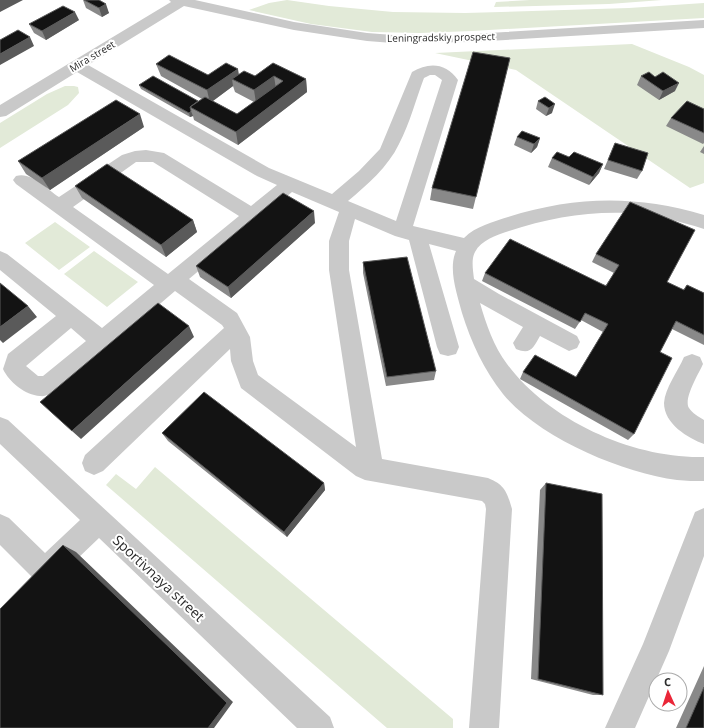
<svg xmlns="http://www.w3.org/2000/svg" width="704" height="728" font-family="'Open Sans',sans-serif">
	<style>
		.green { fill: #e2ead8 }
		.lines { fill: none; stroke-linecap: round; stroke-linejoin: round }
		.minor { fill: #c9c9c9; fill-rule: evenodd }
		.wall { fill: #898989; fill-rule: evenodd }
		.shaded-wall { fill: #5a5a5a }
		.building { fill: #131313; stroke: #5a5a5a }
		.labels { text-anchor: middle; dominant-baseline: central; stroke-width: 4; stroke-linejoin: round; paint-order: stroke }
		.far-street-label { font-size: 10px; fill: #2c2c2c; stroke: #fff }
		.near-street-label { font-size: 14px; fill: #2c2c2c; stroke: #fff }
	</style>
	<rect width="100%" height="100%" fill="#fff"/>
	<path class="green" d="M287 0 329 6 393 12 465 13 629 8 704 3V18L472 31 420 33 372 32 311 24 249 10 269 3Z
		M530 0H662L609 4 494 7 496 2Z
		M632 44 689 67 704 75V183L690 188 516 70 435 53Z
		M65 86H74L78 87 79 93 68 105 0 148V123L47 94Z
		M55 222 90 247 59 270 25 243Z
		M94 251 138 282 107 307 64 274Z
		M155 467 453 719V728H387L106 485 116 474 136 489Z"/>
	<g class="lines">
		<path class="minor" d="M169 0H195L294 22 367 33 393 35 471 34 704 20V28L471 42 393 43 367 41 294 30 184 6 88 65 269 168 332 194 359 171 380 149 412 72C429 62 446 63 458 80L413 226 464 238C476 226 493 222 508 217 576 196 636 195 704 215V229C679 221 655 215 629 213 588 211 548 218 509 231 497 235 481 240 475 252 471 259 473 270 474 279L499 294 577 336 580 342 577 348 569 351 540 336C533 348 531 355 516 349L513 343 523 327 480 303C486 324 494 347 507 364 549 421 634 459 704 457V481C695 481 686 481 677 480 622 473 538 437 503 394 484 370 471 342 462 313 457 294 448 269 456 251L429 244 459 347 456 354 448 356 440 354 437 347 409 240 395 236 355 219 349 241V270L382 459 488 478C505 485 507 492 512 509L499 728H469L486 509 485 504 482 501 365 480 356 476 241 388 231 361 230 349 103 471 94 475 85 471 82 463 85 455 224 328 222 325 175 291 58 391C52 393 46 397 40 396 25 395 9 382 3 369L8 354 56 316 0 270V251L7 254 102 328 154 285 16 184 13 180 16 176C31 171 47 189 59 197L122 155 135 151 146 150 164 153 251 206 277 185 257 176 77 72 6 116 0 117V105L171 2ZM430 75H435L442 80 396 221 348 201C367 185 388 167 399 144 410 123 416 99 424 78ZM136 162H153L239 216 168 274 73 207ZM292 192 339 212 329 241V270L356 447 258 375 253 361 250 337 237 313 189 279ZM71 328 86 341 43 376H38L26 366Z
			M692 354 700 357 703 364C699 373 683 399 689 408 692 413 699 417 704 420V444C688 438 664 424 664 403 665 388 678 371 684 357Z
			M0 417 8 420 330 717 334 728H297L99 538 54 581 45 585 36 581 0 545V514L9 518 45 553 80 520 0 444Z
			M704 508V556L669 651 635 728H605L643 644 695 512Z"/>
	</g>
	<path class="wall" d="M83 0H99L109 13 102 17 86 8Z
		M79 20 46 40 34 33 29 24Z
		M510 58 473 209 430 200 432 188Z
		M273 63 306 79 307 92 238 145 194 120 193 116 190 117 141 89 139 85 198 101 202 99 161 76 156 64 208 75 239 74 255 76ZM233 86 235 92 254 102 237 114 213 101Z
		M641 76 675 91 659 100 637 85Z
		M545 97 552 113 546 116 536 109 538 101Z
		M704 109V143L703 144 666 126 671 118Z
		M144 127 50 190 26 174 18 161Z
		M517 137 540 138 537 147 531 153 514 145Z
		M615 143 642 171 637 179 604 169Z
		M704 146V154L700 152Z
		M569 157 603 164 599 173 589 185 548 167 552 158Z
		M75 186 193 220 197 232 166 257 82 198Z
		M315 223 231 298 200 277 196 266Z
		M596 254 667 282 683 290 687 285 704 293V345L672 329 660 352 634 434 628 440 520 379 523 372 576 377 603 332 581 320 575 329 482 281 485 273 606 285 614 273 592 262Z
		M363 262 436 371 434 380 386 386 363 273Z
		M162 433 324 483 325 490 287 537 168 441Z
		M546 483 603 695H593L531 679 540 490Z
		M704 666V728H676Z"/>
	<path class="shaded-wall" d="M0 0H23L0 12Z
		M106 4 109 13 102 17 99 8Z
		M75 12 79 20 46 40 42 31Z
		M30 37 34 46 0 65V54Z
		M238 69 240 81 232 79 233 86 210 103 207 90Z
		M274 76 276 89 256 103 254 90Z
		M306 79 307 92 238 145 236 132Z
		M679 83 675 91 659 100 663 91Z
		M555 104 552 113 546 116 549 108Z
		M191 111 193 116 190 117 189 113Z
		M140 114 144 127 50 190 42 178Z
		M540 138 537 147 531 153 534 144Z
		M603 164 599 173 589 185 593 177Z
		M314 211 315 223 231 298 228 287Z
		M193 220 197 232 166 257 161 245Z
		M28 306 37 317 3 343 0 340V327Z
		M189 326 194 337 81 439 72 431Z
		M324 483 325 490 287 537 284 532Z
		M63 545 76 552 233 702 214 728H208Z"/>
	<path class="building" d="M84 0H99L106 4 99 8Z
		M63 6 75 12 42 31 29 24Z
		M18 30 30 37 0 54V40Z
		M473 52 510 58 476 197 432 188Z
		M169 55 208 75 226 63 238 69 207 90 156 64Z
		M273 63 306 79 236 132 190 107 205 97 237 114 283 81 274 76 254 90 232 79 244 71 255 76Z
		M649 72 655 77 663 72 679 83 663 91 641 76Z
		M153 76 198 101 190 107 191 111 189 113 139 85Z
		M545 97 555 104 549 108 538 101Z
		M116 100 140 114 42 178 18 161Z
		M687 101 704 109V133L671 118Z
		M522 131 540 138 534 144 517 137Z
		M615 143 648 153 642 171 608 160Z
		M557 152 569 157 574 152 603 164 593 177 552 158Z
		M107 164 193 220 161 245 75 186Z
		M283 193 314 211 228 287 196 266Z
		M630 202 695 230 667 282 684 290 687 285 704 293V335L676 321 660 352 672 358 634 434 523 372 535 355 576 377 608 324 585 313 580 322 485 273 510 239 606 286 619 265 596 254Z
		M407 257 436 371 387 377 363 262Z
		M0 283 28 306 0 327Z
		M158 303 189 326 72 431 40 402Z
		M204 392 324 483 284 532 162 433Z
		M546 483 602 494 603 695 538 679Z
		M63 545 227 703 208 728H0V609Z
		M704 687V728H686Z"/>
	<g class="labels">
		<g class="far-street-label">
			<text transform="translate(441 37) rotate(-1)">Leningradskiy prospect</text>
			<text transform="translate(92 56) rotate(-31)">Mira street</text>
		</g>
		<g class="near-street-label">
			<text transform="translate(159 578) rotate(43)">Sportivnaya street</text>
		</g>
	</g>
	<g transform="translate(668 692) rotate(357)"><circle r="19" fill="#ffffff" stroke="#ababab"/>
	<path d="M0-3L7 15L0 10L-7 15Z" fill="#ea2638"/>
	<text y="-6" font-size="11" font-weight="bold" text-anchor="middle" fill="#2c2c2c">С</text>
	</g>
</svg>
